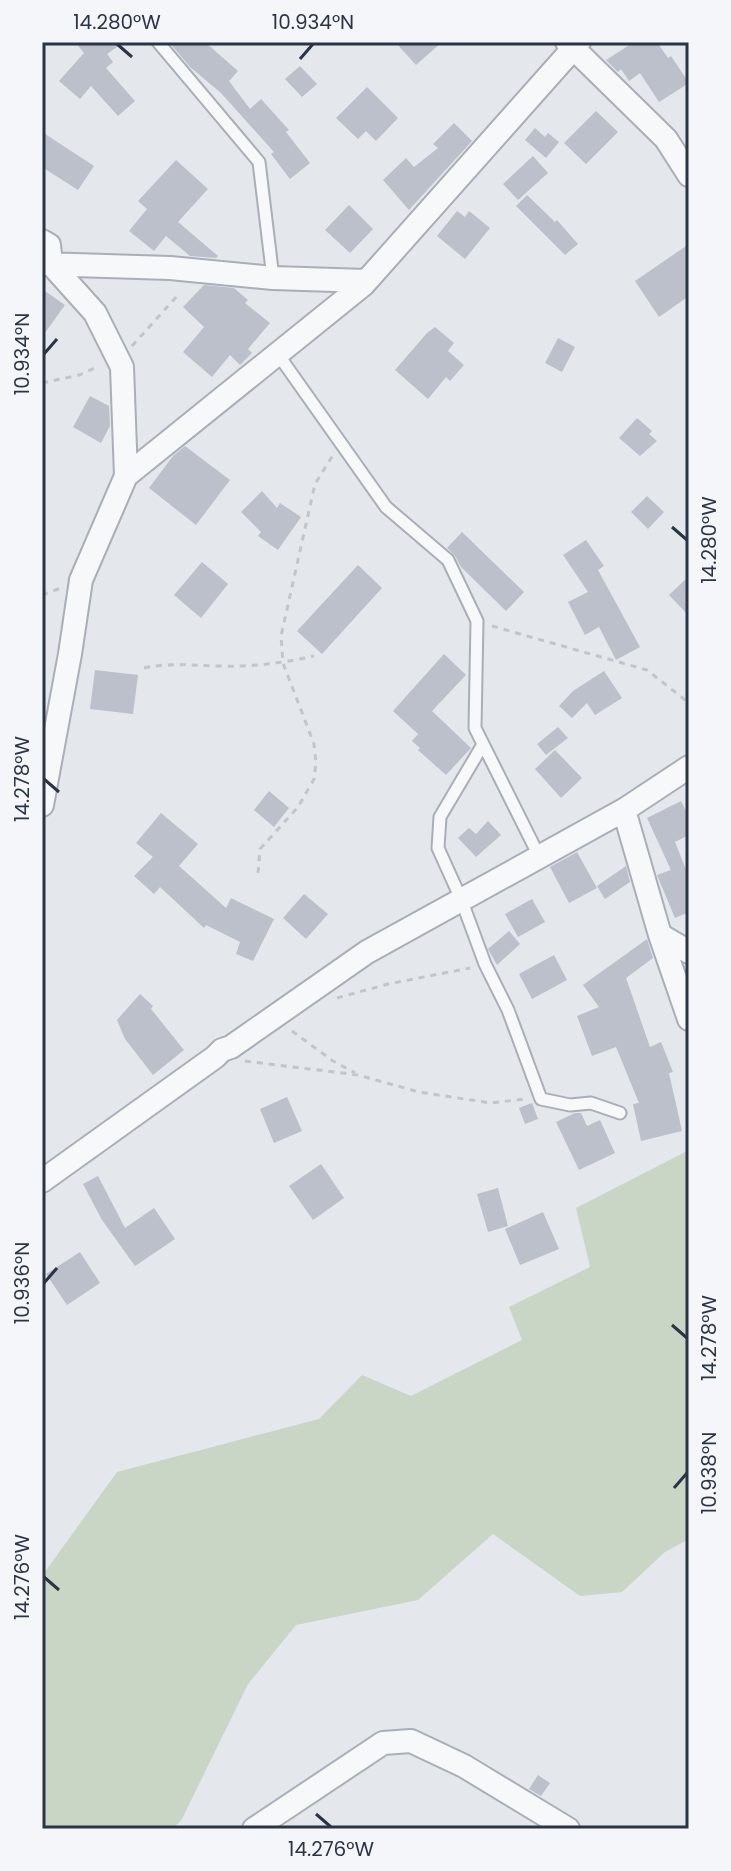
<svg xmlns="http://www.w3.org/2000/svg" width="731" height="1871" font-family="Poppins,sans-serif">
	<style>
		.green { fill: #c9d6c5 }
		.building { fill: #bbc0ca }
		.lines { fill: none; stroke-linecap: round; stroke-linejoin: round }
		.service-casing { stroke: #a9aeb7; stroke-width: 15 }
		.minor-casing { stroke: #a9aeb7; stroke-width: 26 }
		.path { stroke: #c2c5cb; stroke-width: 3; stroke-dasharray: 6 6; stroke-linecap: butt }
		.service { stroke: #f7f8fa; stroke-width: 11 }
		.minor { stroke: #f7f8fa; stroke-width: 22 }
		.ticks { fill: none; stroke: #2b3445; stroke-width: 3 }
		.neatline { fill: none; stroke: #2b3445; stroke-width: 3 }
		.ticks-label { font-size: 20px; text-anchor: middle; fill: #2b3445 }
	</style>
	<rect width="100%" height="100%" fill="#e4e7ec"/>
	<path class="green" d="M689 1150V1539L665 1552 622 1592 580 1596 493 1534 418 1600 296 1625 248 1684 182 1819 173 1829H42V1576L117 1472 319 1419 362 1375 411 1396 522 1340 509 1307 590 1267 576 1208Z"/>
	<path class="building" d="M75 42H124L107 54 113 62 106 68 135 101 118 116 91 86 80 99 59 81 84 53Z
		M169 42H205L238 71 229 81 250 109 261 99 289 130 286 132 310 163 290 179 271 154 274 152 221 93 190 67Z
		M395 42H442L416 65Z
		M634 42H657L668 58 671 56 689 83 659 102 640 73 629 81 621 69 618 72 606 60Z
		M300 66 317 84 302 97 285 79Z
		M367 87 398 118 376 141 366 131 358 139 336 118Z
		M596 111 618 132 586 164 564 143Z
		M454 123 472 141 409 210 383 180 406 158 414 167 438 148 433 144Z
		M535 128 545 137 548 133 559 142 546 158 525 140Z
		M42 132 94 166 78 190 42 167Z
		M533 156 548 173 518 200 503 184Z
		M176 160 208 189 178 222 218 256 216 258 190 256 166 236 154 251 129 231 147 209 138 201Z
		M527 195 555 222 557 220 578 244 565 255 516 206Z
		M349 205 373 229 350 253 325 230Z
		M457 211 465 217 469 211 490 228 465 259 437 236Z
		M689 244V296L659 317 635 281Z
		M204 285 234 288 248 300 245 303 270 323 248 349 252 353 240 365 230 355 212 377 183 352 204 327 183 307Z
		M42 289 65 305 42 337Z
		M435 327 454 343 448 351 464 365 450 381 446 377 428 399 395 370 427 333Z
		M558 338 575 347 562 372 545 363Z
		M90 396 109 406 110 426 101 443 73 427Z
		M637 418 652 431 649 434 657 441 640 456 619 438Z
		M185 446 230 480 196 525 149 488 173 456Z
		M262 491 277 508 280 503 301 517 278 550 258 536 261 532 241 512Z
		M647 496 664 512 648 529 631 512Z
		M462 532 524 592 506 611 461 567 455 556 447 548Z
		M586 540 604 566 598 570 640 647 616 660 599 627 585 635 568 602 588 592 563 555Z
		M202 562 228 584 201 618 174 595Z
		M358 565 382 588 322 654 297 631Z
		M689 576V616L669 595Z
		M444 654 466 675 432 711 471 748 446 775 418 750 420 748 412 741 418 734 393 711Z
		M95 670 138 675 133 714 90 709Z
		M604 671 622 698 595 715 587 703 572 718 559 706 573 691Z
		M558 727 568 738 546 755 537 744Z
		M555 750 582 778 561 798 535 769Z
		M269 791 289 808 274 827 254 810Z
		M681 801 689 817V835L675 842 689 877V912L675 918 657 875 671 870 647 818Z
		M161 813 198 844 179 866 226 908 231 898 274 919 253 961 236 954 240 942 206 925 204 928 160 887 154 894 134 876 153 857 136 843Z
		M488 821 501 835 476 857 458 838 469 828 476 834Z
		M577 852 597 888 569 903 550 867Z
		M626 866 630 882 605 899 597 886Z
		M304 894 328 914 306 939 283 918Z
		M532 899 545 922 518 937 505 914Z
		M509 931 520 944 497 965 488 949Z
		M647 939 653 958 626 978 650 1047 661 1042 673 1072 669 1073 682 1131 641 1141 633 1104 639 1103 616 1047 592 1056 577 1016 599 1007 583 985Z
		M554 955 567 980 532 999 519 974Z
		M140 994 153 1006 151 1009 184 1050 153 1075 125 1039 117 1020Z
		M287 1097 302 1131 274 1143 260 1109Z
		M532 1103 538 1119 525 1124 519 1108Z
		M575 1113H581L587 1126 600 1120 615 1153 579 1170 556 1122Z
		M321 1164 344 1198 313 1220 289 1186Z
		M98 1176 125 1228 154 1208 175 1239 135 1266 102 1220 83 1184Z
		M498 1188 508 1226 488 1232 477 1194Z
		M543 1212 559 1249 520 1265 505 1229Z
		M80 1252 100 1283 67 1305 46 1274Z
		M538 1775 550 1783 541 1796 529 1789Z"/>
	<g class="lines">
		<g class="service-casing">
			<path id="service" d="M158 42 259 162 273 278
				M277 353 386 507 448 560 477 621 475 728 539 856
				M482 746 440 817 438 848 461 899 485 964 508 1010 541 1099 570 1105 591 1103 620 1113"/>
		</g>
		<g class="minor-casing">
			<path id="minor" d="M567 42 666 139 689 175
				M42 241 49 245 51 264 95 313 122 367 126 476
				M42 264 170 268 273 278 366 281
				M42 805 70 654 81 580 126 476 363 285 579 42
				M624 810 660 935 689 1019
				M660 935 689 952
				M42 1181 215 1057 222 1050 231 1047 367 952 624 810 689 767
				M254 1829 383 1743 411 1741 464 1766 568 1829"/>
		</g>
		<path class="path" d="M132 346 178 295
			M42 383 79 375 99 366
			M42 595 61 588
			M492 626 647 670 689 703
			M144 668C172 662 192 666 220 666 252 667 283 663 314 656
			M258 873 260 849 298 807 314 779 316 763 314 744 283 663 281 636 315 484 333 455
			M337 998 388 984 470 968
			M292 1031 333 1061 355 1073
			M245 1061 358 1075 419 1092 491 1103 525 1099"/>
		<use href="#service" class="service"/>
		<use href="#minor" class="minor"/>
	</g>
	<path class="ticks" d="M117 44 132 57M300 59 313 44M44 354 57 339M672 527 687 540M44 779 59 792M44 1283 57 1268M672 1325 687 1338M674 1488 687 1473M44 1577 59 1590M316 1814 331 1827"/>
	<rect width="731" height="1871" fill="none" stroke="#f4f6f9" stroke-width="88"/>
	<rect x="44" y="44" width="643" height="1783" class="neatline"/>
	<g class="ticks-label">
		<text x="117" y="29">14.280°W</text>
		<text x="313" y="29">10.934°N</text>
		<text transform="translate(22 354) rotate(-90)" y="7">10.934°N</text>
		<text transform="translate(709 540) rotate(-90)" y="7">14.280°W</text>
		<text transform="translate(22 779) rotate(-90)" y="7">14.278°W</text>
		<text transform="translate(22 1283) rotate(-90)" y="7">10.936°N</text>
		<text transform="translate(709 1338) rotate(-90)" y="7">14.278°W</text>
		<text transform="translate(709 1473) rotate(-90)" y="7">10.938°N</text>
		<text transform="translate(22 1577) rotate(-90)" y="7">14.276°W</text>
		<text x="331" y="1856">14.276°W</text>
	</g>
</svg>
